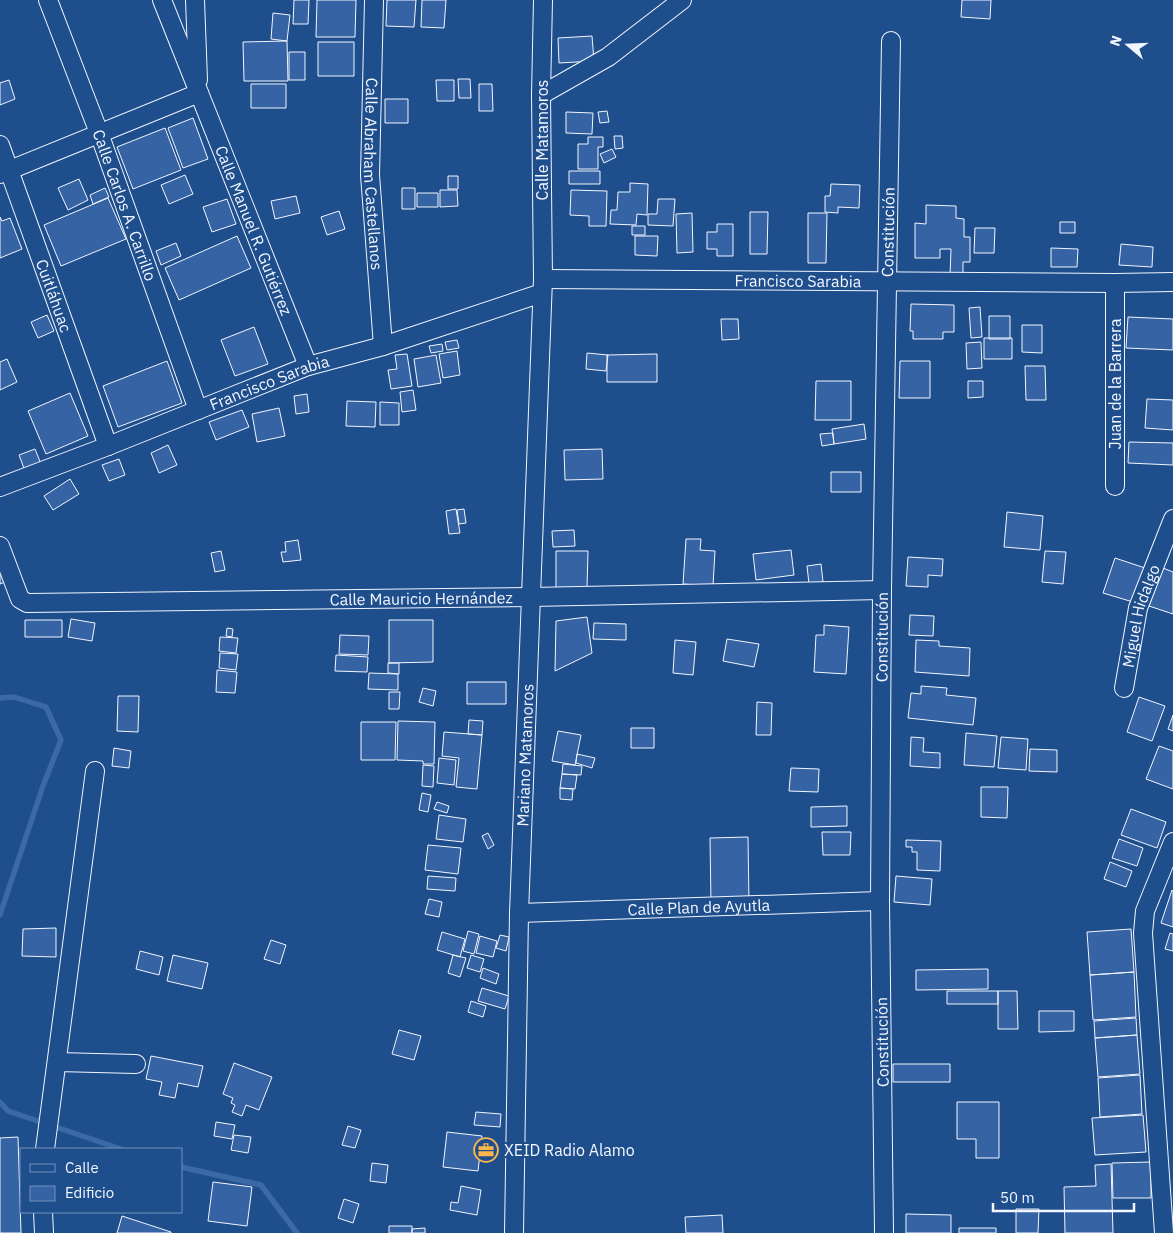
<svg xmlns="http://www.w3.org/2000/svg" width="1173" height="1233" font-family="'IBM Plex Sans',sans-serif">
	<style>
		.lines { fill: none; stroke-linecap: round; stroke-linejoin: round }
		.stream { stroke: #3b69a3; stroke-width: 5.5 }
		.building { fill: #3563a3; stroke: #f2f6ff }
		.minor-casing { stroke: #f2f6ff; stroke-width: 20 }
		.minor { stroke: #1f4e8c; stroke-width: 18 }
		.labels { text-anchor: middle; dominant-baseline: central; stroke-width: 4; stroke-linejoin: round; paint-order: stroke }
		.street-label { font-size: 16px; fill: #f2f6ff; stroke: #1f4e8c }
		.poi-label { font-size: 16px; fill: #f2f6ff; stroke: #1f4e8c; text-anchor: start }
	</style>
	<rect width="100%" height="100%" fill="#1f4e8c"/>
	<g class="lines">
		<path class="stream" d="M0 698 14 697 46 707 61 740 43 786 0 915
			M0 1102 8 1111 121 1149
			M181 1167 261 1185 297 1233"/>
	</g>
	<path class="building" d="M294 0H309L308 24H293Z
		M317 0H356L355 37H316Z
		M387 0H416L414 27 386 26Z
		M422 0H446L444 28 421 27Z
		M962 0H991L990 19 961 17Z
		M273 13 290 15 287 41 271 39Z
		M592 36 594 61 559 63 558 38Z
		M287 41 288 81H244L243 42Z
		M318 42H354V76H318Z
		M289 52H305V80H289Z
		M458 79H470L471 98H459Z
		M9 80 15 99 0 105V83Z
		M436 80H454V101H437Z
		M251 84H286V108H251Z
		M479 84H492L493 111H479Z
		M385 99H408V123H385Z
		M607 111 609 122 600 123 598 112Z
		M566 112 593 113 592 134 566 133Z
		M193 118 208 159 183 168 168 128Z
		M165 128 181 170 133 189 117 147Z
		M614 136H622L623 148 615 149Z
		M588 137H603V147H598V169H578V144H588Z
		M612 149 616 157 604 163 600 154Z
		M569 171H600V184H569Z
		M185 175 193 194 169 204 161 185Z
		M448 176H458V189H448Z
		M79 179 88 200 68 210 58 188Z
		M630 183 648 184 647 215 637 214 636 225 610 224 611 210H617L618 192H630Z
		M831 184 860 185 859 208 838 207V213L825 212V196H830Z
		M105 188 109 197 93 204 90 195Z
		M402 188H415V209H402Z
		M440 190H457L458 206 440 207Z
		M571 190 607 191 606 226H589V216L570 215Z
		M417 193H438V207H417Z
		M296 196 300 213 275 219 271 201Z
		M108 198 126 239 61 266 44 225Z
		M227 199 236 224 212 232 203 207Z
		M658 199H675L673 226 648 225V214H657Z
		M926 205 956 206V218L964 219V237H970V262H963V276H950L951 249H940V258H915V223L926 224Z
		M339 211 345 229 327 235 321 217Z
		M750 212H768L767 254H750Z
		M692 213 693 252 677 253 676 214Z
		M808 213H827L826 263H808Z
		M0 217 2 221 10 218 22 249 0 258Z
		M1060 222H1075V233H1060Z
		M717 224H733V256H717V249H707V232H717Z
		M632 226H645V235H632Z
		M975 228H995L994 253H974Z
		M237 236 251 268 179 300 165 268Z
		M635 236H658L657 256 635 255Z
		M176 243 181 256 161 265 156 251Z
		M1121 244 1153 247 1152 267 1119 265Z
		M1051 248 1078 249 1077 267H1051Z
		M911 304 954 305V332H943V339H913V331H910Z
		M980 307 982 337 971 338 969 308Z
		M47 315 54 331 38 338 31 322Z
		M989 316H1010V339H989Z
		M1128 317 1173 319V350L1126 348Z
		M721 319H738L739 339 722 340Z
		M1022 325H1042V353L1022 352Z
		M254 327 268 364 235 376 221 340Z
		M984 338H1012V359H984Z
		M457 340 459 348 447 350 445 342Z
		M981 342 982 368 967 369 966 343Z
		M442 344 443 351 431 353 429 346Z
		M457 351 460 375 443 378 439 354Z
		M587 353 608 355 606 371 586 369Z
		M407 354 412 386 391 389 388 370 397 369 395 355Z
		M657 354V382H607V355Z
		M436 355 441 383 418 387 414 359Z
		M7 359 17 382 0 390V362Z
		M167 361 182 403 118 427 103 386Z
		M900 361H930V398H899Z
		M1025 366H1045L1046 400H1026Z
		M816 381H851V420H815Z
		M968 381H983V397L968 398Z
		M413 390 416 410 402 412 400 392Z
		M70 393 88 436 46 454 28 411Z
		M307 394 309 412 296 414 294 396Z
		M1147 399 1173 400V430L1145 428Z
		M347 401 376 402 375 427 346 426Z
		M380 402 399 403V425H380Z
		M279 408 285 436 257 442 252 414Z
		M242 410 249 427 216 440 209 422Z
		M864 424 866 439 834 444 832 429Z
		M833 433 834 444 822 446 820 434Z
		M1129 442 1173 443V465L1128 463Z
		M168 445 177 465 159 473 151 453Z
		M35 449 41 464 25 471 19 455Z
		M602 449 603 479 565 480 564 450Z
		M119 459 125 475 109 481 102 465Z
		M831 472H861V492H831Z
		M70 479 79 494 53 510 44 496Z
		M456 509 460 533 449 534 446 511Z
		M464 509 466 523 459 524 457 510Z
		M1007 512 1043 516 1040 550 1004 547Z
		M574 530 575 546 553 547 552 531Z
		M686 539H701L700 550 715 551 713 586 683 584Z
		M298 540 301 560 283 562 281 552H286L285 542Z
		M791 550 794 575 756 580 753 554Z
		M221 551 225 570 215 572 211 553Z
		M556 551H588L587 589H556Z
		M1045 551 1066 552 1063 584 1042 582Z
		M908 557 943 559 942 576 928 575V587L906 586Z
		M1115 558 1145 568 1133 602 1103 593Z
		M0 561 5 582 0 584Z
		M821 564 823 582 809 584 807 566Z
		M1163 568 1173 572V614L1149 606Z
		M910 615 934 616 933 636 909 635Z
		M587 617 592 653 555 671 556 621Z
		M71 619 95 623 92 641 68 637Z
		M25 620H62V637H25Z
		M389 620H433V662L389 663Z
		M594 623 626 624V640L593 639Z
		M824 625 849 627 846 674 814 672 816 635H824Z
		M227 628 233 629 232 637 226 636Z
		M340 635 369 636 368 655 339 654Z
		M220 637 238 638 236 653 219 651Z
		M727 639 759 644 754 667 723 661Z
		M675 640 696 642 693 675 673 673Z
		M916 640 939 641V646L970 648 969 676 915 672Z
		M220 653 238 654 236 670 219 668Z
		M336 655 368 657 367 672 335 671Z
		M388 663H399V674L388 673Z
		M217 670 237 672 235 693 216 692Z
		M369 673 398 674V690L368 689Z
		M467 682H506V704H467Z
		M921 686 947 688 946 695 976 698 973 725 908 718 911 693 921 694Z
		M423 688 436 691 433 706 419 702Z
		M389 692H400L399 709H389Z
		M118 696H139L138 732 117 731Z
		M1139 697 1165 706 1152 741 1127 732Z
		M757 702 772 703 771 735H756Z
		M1173 715V731L1168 729Z
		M469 720 483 721 482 735 468 734Z
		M398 721 435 722 434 764H423V761L397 760Z
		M361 722H396L395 760H361Z
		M631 728H654V748H631Z
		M558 731 581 735 575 765 552 761Z
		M444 732 482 735 477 789 456 787 459 758 442 756Z
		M966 733 997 736 994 767 964 765Z
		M911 737 924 738 923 752 940 753V768L910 766Z
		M1001 737 1028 739 1026 770 998 768Z
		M1159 746 1173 751V789L1146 779Z
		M114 748 131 751 129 768 112 766Z
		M1030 749 1057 750V772L1029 771Z
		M577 754 595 758 592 768 576 763Z
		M439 758 456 760 454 785 437 783Z
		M563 764 582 766 581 775 562 774Z
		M423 765 434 766 433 787 422 786Z
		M791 768 819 769 818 792 789 791Z
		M562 774 577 775 575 789 560 788Z
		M981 787H1008L1007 818 981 817Z
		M560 788 573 789 572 800 560 799Z
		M422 793 431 795 428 812 419 810Z
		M437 802 449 806 447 813 434 809Z
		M847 806V826L811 827V807Z
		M1131 809 1166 822 1157 848 1121 835Z
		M439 815 466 819 463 842 436 839Z
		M822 832H851L850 855H823Z
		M488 833 494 845 488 849 482 836Z
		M748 837 749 904H711L710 838Z
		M1119 839 1143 848 1137 866 1112 858Z
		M906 840 941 841 940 871 917 870V852H912V847H906Z
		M428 845 461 848 458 874 425 870Z
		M1110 862 1132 871 1126 887 1104 879Z
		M428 876 456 878 455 891 427 889Z
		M896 876 932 879 930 905 894 902Z
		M1172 890 1173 891V927L1161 923Z
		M429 899 442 902 439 917 425 914Z
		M56 928V957L22 956 23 929Z
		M1131 929 1134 972 1090 975 1087 932Z
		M468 931 479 934 474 954 463 951Z
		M442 932 465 939 460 957 437 950Z
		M1170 933 1173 934V951L1165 949Z
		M500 935 509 937 506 951 496 948Z
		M480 936 497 941 493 957 476 953Z
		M271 940 286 945 280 964 264 959Z
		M140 951 163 957 159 975 136 969Z
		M173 955 208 963 202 989 167 981Z
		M453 955 466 958 460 977 448 973Z
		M471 955 484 959 480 972 467 968Z
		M483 968 499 974 496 984 480 978Z
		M988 969V989L916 990V970Z
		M1134 972 1136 1017 1093 1020 1090 975Z
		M482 988 509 996 505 1009 478 1001Z
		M947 991H998V1004H947Z
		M998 991H1017L1018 1029H998Z
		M471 1001 486 1006 483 1017 468 1012Z
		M1039 1011H1074V1031L1039 1032Z
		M1136 1018 1137 1035 1095 1038 1094 1021Z
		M399 1030 421 1036 414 1060 392 1054Z
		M1137 1035 1140 1074 1098 1077 1095 1038Z
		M151 1056 203 1066 198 1087 178 1083 175 1098 159 1095 162 1082 146 1079Z
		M234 1063 272 1077 259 1110 246 1105 242 1116 232 1112 235 1105 231 1103 233 1098 223 1094Z
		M893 1064H950V1082H893Z
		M1140 1075 1142 1114 1100 1117 1098 1078Z
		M957 1102H999V1158H976V1139H957Z
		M476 1112 501 1114 500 1127 474 1125Z
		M1143 1115 1146 1152 1095 1155 1092 1118Z
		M216 1122 235 1125 232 1139 214 1136Z
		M348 1126 361 1130 355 1148 342 1145Z
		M447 1132 482 1136 478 1171 443 1167Z
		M234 1135 251 1137 248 1153 231 1150Z
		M18 1137 21 1233H0V1138Z
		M1151 1162V1198H1113L1112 1163Z
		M372 1163 388 1165 386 1183 370 1181Z
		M1111 1164 1113 1233H1065L1064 1187 1096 1186 1095 1165Z
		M213 1182 252 1187 247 1226 208 1221Z
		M461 1186 481 1190 477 1215 450 1210 451 1202 458 1203Z
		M344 1199 359 1204 353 1223 338 1218Z
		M1016 1209H1039L1038 1233H1016Z
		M906 1214 951 1215V1233H906Z
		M722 1215 723 1233H686L685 1217Z
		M122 1216 171 1232V1233H117Z
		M389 1226H412V1233H389Z
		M425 1228V1233H412V1229Z
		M959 1228H996V1233H959Z"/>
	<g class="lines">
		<g class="minor-casing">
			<g id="minor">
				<path id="s1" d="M48 0 99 133 198 410"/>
				<path id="s2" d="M162 0 308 366"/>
				<path d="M195 0 198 80"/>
				<path id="s3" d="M374 0 370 175 383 346"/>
				<path d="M541 95 608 57 682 0"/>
				<path id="s4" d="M0 145 108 446"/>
				<path d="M0 174 199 93"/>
				<path id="s5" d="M543 279 1115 283 1173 282"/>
				<path d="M1115 486V283"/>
				<path id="s6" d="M0 487 108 446 308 366 383 346 542 293"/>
				<path id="s7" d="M0 546 20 599 27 603 531 597 882 590"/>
				<path id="s8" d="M1124 688 1138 608 1173 519"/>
				<path id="s9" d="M519 913 880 901"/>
				<path d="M57 1062 136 1064"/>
				<path d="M45 1149 95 771"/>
				<path d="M43 1212 44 1233"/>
				<path id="s10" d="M514 1233 519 913 543 279 541 95 543 0"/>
				<path id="s11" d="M884 1233 880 901 882 590 891 41"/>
				<path d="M1164 1233 1143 933 1145 911 1173 842"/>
			</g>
		</g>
		<use href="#minor" class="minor"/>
	</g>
	<defs>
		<g id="office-ring" transform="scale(1.25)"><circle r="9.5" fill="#1f4e8c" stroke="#ffb74d" stroke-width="1.5"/><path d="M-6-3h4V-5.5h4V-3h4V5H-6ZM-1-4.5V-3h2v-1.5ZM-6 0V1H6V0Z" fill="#ffb74d"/></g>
	</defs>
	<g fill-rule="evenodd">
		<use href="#office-ring" x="486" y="1150"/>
	</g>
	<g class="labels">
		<g class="street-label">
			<text transform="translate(542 140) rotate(-90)">Calle Matamoros</text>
			<text stroke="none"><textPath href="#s3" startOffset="174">Calle Abraham Castellanos</textPath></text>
			<text stroke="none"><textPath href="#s1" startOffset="219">Calle Carlos A. Carrillo</textPath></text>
			<text stroke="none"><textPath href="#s2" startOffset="248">Calle Manuel R. Gutiérrez</textPath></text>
			<text stroke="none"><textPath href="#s11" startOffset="1001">Constitución</textPath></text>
			<text stroke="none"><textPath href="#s5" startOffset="255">Francisco Sarabia</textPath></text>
			<text stroke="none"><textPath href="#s4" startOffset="160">Cuitláhuac</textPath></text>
			<text stroke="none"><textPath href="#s6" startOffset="289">Francisco Sarabia</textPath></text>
			<text transform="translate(1115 384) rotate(-90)">Juan de la Barrera</text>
			<text stroke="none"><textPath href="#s7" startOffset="459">Calle Mauricio Hernández</textPath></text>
			<text stroke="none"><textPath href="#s8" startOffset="74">Miguel Hidalgo</textPath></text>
			<text stroke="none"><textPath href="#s11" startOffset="596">Constitución</textPath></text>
			<text stroke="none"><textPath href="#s10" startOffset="478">Mariano Matamoros</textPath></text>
			<text stroke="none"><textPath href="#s9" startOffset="180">Calle Plan de Ayutla</textPath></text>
			<text transform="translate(882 1042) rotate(-91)">Constitución</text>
		</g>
		<g class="poi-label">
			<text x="504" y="1150">XEID Radio Alamo</text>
		</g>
	</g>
	<rect x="20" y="1148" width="162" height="65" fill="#1f4e8c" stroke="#7391ba"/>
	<rect x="30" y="1164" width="25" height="8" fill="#1f4e8c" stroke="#7391ba"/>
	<text x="65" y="1173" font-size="15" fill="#f2f6ff">Calle</text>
	<rect x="30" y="1186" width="25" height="15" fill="#3563a3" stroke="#7391ba"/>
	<text x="65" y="1198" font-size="15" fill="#f2f6ff">Edificio</text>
	<g transform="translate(1128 45) rotate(289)" stroke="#1f4e8c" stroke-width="4" paint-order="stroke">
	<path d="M0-4L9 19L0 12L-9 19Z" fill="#f2f6ff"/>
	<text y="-8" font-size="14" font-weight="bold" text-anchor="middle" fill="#f2f6ff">N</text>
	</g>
	<path d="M993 1203v8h141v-8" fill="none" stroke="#f2f6ff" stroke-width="2.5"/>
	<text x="1000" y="1203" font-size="15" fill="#f2f6ff" stroke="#1f4e8c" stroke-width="4" paint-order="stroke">50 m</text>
</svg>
